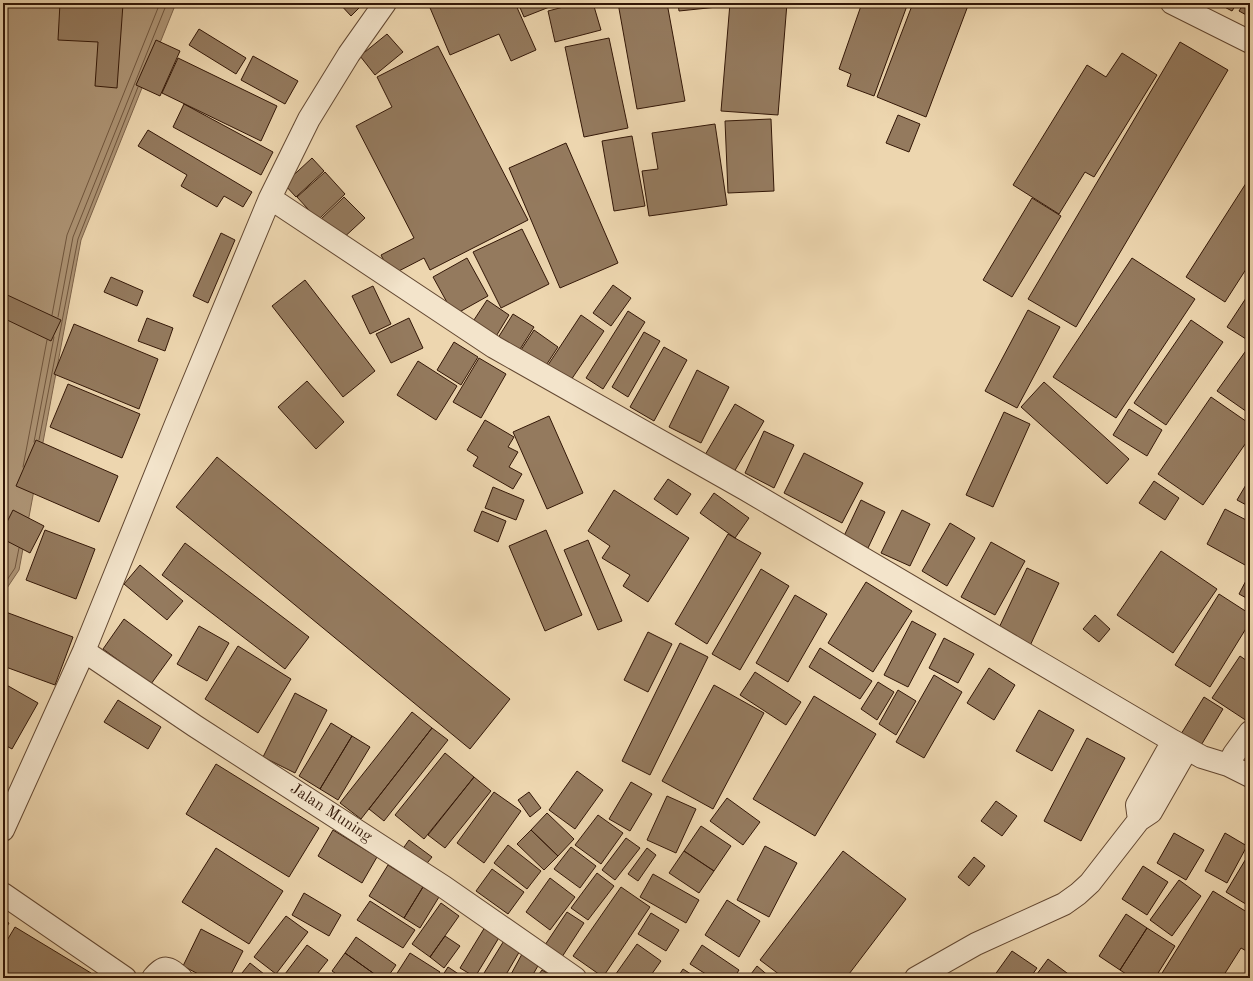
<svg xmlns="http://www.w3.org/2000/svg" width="1253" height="981" font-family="'Old Standard TT',serif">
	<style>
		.water { fill: #ae9576; stroke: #7d634a }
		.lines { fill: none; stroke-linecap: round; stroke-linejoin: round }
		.shore { stroke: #70563e; stroke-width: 1 }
		.building { fill: #947a5e; stroke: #331707 }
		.minor-casing { stroke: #624731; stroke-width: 24 }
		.minor { stroke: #f3e4cb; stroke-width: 22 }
		.labels { text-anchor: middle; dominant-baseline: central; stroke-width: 3; stroke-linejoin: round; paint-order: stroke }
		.street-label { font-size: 16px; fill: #331707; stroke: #f3e4cb }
	</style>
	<rect width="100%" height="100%" fill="#edd6af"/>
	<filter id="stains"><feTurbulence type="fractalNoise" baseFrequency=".005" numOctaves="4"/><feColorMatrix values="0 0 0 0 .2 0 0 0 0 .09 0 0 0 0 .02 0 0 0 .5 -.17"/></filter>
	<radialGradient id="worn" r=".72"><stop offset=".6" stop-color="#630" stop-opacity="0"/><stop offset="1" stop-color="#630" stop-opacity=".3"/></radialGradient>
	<path class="water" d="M3 3H176L81 240 19 570 3 594Z"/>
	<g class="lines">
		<path class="shore" d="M52 315 67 235 160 3
			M58 317 73 237 167 3
			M39 440 78 239 138 87
			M34 442 54 337
			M23 467 47 340
			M3 586 15 568 19 548"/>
	</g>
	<path class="building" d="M60 3H102L123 4 117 88 95 86 98 42 58 40Z
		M339 3H364L351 16Z
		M428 3H515L536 50 511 61 499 34 450 55Z
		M518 3H550L552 6 524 17Z
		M579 3H593L601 30 555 42 548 11Z
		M618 3H667L685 101 637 109Z
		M678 3H726L727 6 679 11Z
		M730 3H787L778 115 721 111Z
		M862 3H908L874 96 847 86 851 74 839 69Z
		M913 3H969L926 117 877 97Z
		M1217 3H1237L1232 11Z
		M1244 3H1250V17L1239 11Z
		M199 29 246 58 236 74 189 45Z
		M387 34 403 52 375 75 360 56Z
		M609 38 628 128 584 137 565 47Z
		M156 40 180 51 160 96 136 85Z
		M1180 42 1228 70 1076 327 1028 299Z
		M438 46 528 220 430 270 424 258 391 275 381 255 414 238 356 126 392 107 377 77Z
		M1122 53 1157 75 1094 177 1085 172 1059 214 1013 185 1087 65 1106 77Z
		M253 56 298 81 285 104 241 80Z
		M178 58 277 106 261 141 162 93Z
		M184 104 273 152 261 175 173 127Z
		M898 115 920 124 909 152 886 143Z
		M771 119 774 191 728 193 725 121Z
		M715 124 727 205 649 216 642 171 658 169 652 133Z
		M148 130 252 192 243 207 224 196 217 207 181 186 187 175 138 146Z
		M632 136 645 206 614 211 602 141Z
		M566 143 618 263 560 288 509 168Z
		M312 158 324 171 296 197 284 184Z
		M325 172 345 194 318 220 297 197Z
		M1250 177V263L1225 302 1186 277Z
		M344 197 365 218 340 241 320 220Z
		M1032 198 1061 216 1012 297 983 280Z
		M522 229 549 284 501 308 473 252Z
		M221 233 235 240 208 303 193 296Z
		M467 258 488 296 454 315 433 277Z
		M1132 258 1195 299 1116 418 1053 377Z
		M111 277 143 291 137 306 104 292Z
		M305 280 375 371 343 397 272 306Z
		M613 285 631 298 611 326 593 313Z
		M373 286 391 324 370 334 352 296Z
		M1250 292V333L1246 339 1227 327Z
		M3 293 61 320 51 341 3 318Z
		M487 300 509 315 495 338 472 323Z
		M1028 310 1060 327 1017 408 985 391Z
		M628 311 645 322 603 389 586 378Z
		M513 314 534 327 517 354 496 341Z
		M581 315 604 331 571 380 548 365Z
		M147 318 173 328 165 351 138 341Z
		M409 318 423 348 391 363 376 334Z
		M1191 320 1223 342 1166 425 1134 403Z
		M74 324 158 359 139 409 54 374Z
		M534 330 558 347 543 370 519 353Z
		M644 332 660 341 628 397 612 387Z
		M454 342 478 357 461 385 437 370Z
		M1250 345V414L1217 391Z
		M664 347 687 360 654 421 630 407Z
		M479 358 506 374 481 418 453 402Z
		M418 361 457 386 436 420 397 395Z
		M697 370 729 387 701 443 669 427Z
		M307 381 344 422 316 449 278 407Z
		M1044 382 1129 459 1107 484 1021 407Z
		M68 384 140 414 122 458 50 427Z
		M1211 397 1250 424V437L1203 505 1158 474Z
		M735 404 764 421 734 472 705 455Z
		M1129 409 1162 430 1147 456 1113 435Z
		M1004 412 1030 424 993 507 966 495Z
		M549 416 583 493 547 509 513 432Z
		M485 420 514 437 508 447 518 452 509 467 522 474 513 489 473 466 478 457 467 450Z
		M764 431 794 445 774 488 745 473Z
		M36 440 118 476 99 522 16 486Z
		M804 453 863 483 842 523 784 493Z
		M217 457 510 699 470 749 176 507Z
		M1250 478V507L1237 500Z
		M668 479 691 494 677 515 654 499Z
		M1154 481 1179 498 1165 520 1139 503Z
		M493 487 524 500 516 520 485 508Z
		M614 490 689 538 648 602 623 586 630 575 602 558 610 546 588 531Z
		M714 493 749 518 735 538 700 513Z
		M861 500 885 512 868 548 844 536Z
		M1225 509 1250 522V556L1245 565 1207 544Z
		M13 510 44 526 30 553 3 539V530Z
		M902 510 930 524 910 566 881 553Z
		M482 511 506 521 498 542 474 531Z
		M950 523 975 538 947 586 922 571Z
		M45 530 95 549 76 599 26 580Z
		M546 530 582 615 545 631 509 546Z
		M728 534 761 553 707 644 675 624Z
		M588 540 622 621 598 630 564 550Z
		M991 542 1025 561 995 615 961 597Z
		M185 543 309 637 285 669 162 575Z
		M1161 551 1217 589 1173 653 1117 615Z
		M140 565 183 601 167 620 124 584Z
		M1027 568 1059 583 1029 648 997 632Z
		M761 569 789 586 740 670 712 654Z
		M1250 573V600L1239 594Z
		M866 582 912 611 873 672 828 643Z
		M1219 594 1250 614V622L1210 687 1175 665Z
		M795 595 827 614 788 682 756 663Z
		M3 611 73 637 55 685 3 666Z
		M1095 615 1110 629 1099 642 1083 629Z
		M124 619 172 655 151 684 103 649Z
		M912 621 936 634 908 687 884 675Z
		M199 626 229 643 207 681 177 664Z
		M648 632 672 644 648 692 624 680Z
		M944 638 974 654 958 683 929 668Z
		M680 643 708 657 650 775 622 761Z
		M238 646 291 679 258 733 205 699Z
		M820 648 872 681 860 699 809 667Z
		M1240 656 1250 663V723L1212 698Z
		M989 668 1015 685 994 720 967 703Z
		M755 672 801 702 786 725 740 695Z
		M934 675 962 692 924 758 896 742Z
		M878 682 894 692 877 720 861 709Z
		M3 683 38 703 12 749 3 744Z
		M714 685 764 713 713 809 662 781Z
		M898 690 916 701 896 735 879 724Z
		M295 693 327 710 295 773 263 757Z
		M814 696 876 734 815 836 753 799Z
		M1204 697 1223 709 1200 747 1181 734Z
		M118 700 161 727 148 749 104 722Z
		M1039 710 1074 730 1052 771 1016 751Z
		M412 712 432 728 361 819 340 803Z
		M331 723 352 736 320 789 299 776Z
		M432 728 448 740 384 821 369 809Z
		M352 736 370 747 338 800 320 789Z
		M1087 738 1125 758 1081 841 1044 821Z
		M445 753 474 777 424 839 395 815Z
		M216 764 319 828 289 877 186 814Z
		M577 771 603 790 575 829 549 810Z
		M474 777 491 791 445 848 428 835Z
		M631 782 652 794 630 831 609 819Z
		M494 792 521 811 484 863 457 843Z
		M529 792 541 808 530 817 518 800Z
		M667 796 696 809 676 853 647 840Z
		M727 798 760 822 743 845 710 821Z
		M996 801 1017 816 1002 836 981 821Z
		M547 813 574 839 558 856 531 830Z
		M598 815 623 833 601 864 575 845Z
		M701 826 731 846 714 871 684 851Z
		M333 830 377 857 362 883 318 856Z
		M531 830 558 856 544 870 517 844Z
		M1174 833 1204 850 1186 880 1157 863Z
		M1225 833 1247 846 1227 883 1205 871Z
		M626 838 640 848 615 880 602 870Z
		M409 840 432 857 424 867 402 850Z
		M508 845 541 871 527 889 494 863Z
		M765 846 797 863 769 917 737 900Z
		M571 847 596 866 580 888 554 869Z
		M216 848 283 891 249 944 182 902Z
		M647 848 656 855 638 881 628 874Z
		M684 851 714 871 699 893 669 873Z
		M843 851 906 899 846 978H784L760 960Z
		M1250 852V905L1249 906 1226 892Z
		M974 857 985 866 969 886 958 877Z
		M388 865 423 887 404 918 369 896Z
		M1143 866 1168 882 1147 915 1122 899Z
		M492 869 524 892 508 914 476 891Z
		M597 873 614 886 588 920 571 908Z
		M653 874 699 900 686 923 640 897Z
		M550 878 575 897 550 930 526 912Z
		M1179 880 1201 896 1172 936 1150 920Z
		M423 887 439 897 420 928 404 918Z
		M621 887 650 907 603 977 573 956Z
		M1213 891 1250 914V953L1241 948 1222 978H1159Z
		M304 893 341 915 329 936 292 915Z
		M727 900 760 921 739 957 705 935Z
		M370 901 415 930 403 948 357 920Z
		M441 903 459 916 430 957 412 944Z
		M567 912 584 923 560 960 543 948Z
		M651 913 679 930 666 951 638 934Z
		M1126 914 1147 928 1120 970 1099 956Z
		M286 916 308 932 276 974 254 957Z
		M3 920 9 923 3 934Z
		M15 927 91 973 88 978H6L3 976V947Z
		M485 927 500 936 475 977 460 968Z
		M1147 928 1175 946 1155 978H1132L1120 970Z
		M201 929 243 951 229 978H206L183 966Z
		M445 936 460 946 444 968 430 957Z
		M356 937 396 965 387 978H380L345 953Z
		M505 939 521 949 504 978H481Z
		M637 944 661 961 649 978H613Z
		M307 945 328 960 314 978H282Z
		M702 945 739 970 734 978H712L690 964Z
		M1012 951 1037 968 1030 978H998L994 976Z
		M345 953 380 978H342L332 971Z
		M410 953 440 972 436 978H394Z
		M522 954 539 964 531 978H509Z
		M1048 959 1071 976 1070 978H1034Z
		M250 963 269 978H238Z
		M757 966 771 978H748Z
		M448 967 460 975 458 978H441Z
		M683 969 697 978H677Z
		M542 970 555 978H536Z"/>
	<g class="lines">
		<g class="minor-casing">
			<path id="minor" d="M1172 3 1250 42
				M270 198 494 347 745 489 1173 741 1202 757 1228 765 1250 776
				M84 651 195 726 444 887 575 978
				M1228 765 1234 754 1250 732
				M1139 820 1137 805 1173 741
				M3 830 84 651 176 424 270 198 309 119 349 54 385 3
				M3 894 125 978
				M153 978C165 964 168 967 181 978
				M916 978 976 944 1064 904 1078 894 1090 883 1139 820 1151 812 1187 749"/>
		</g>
		<use href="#minor" class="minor"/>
	</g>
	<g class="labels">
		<g class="street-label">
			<text transform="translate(331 813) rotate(33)">Jalan Muning</text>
		</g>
	</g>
	<rect width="1253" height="981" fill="none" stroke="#edd6af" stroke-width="16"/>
	<rect x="4" y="4" width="1245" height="973" fill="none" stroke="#331707" stroke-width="2"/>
	<rect x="8" y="8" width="1237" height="965" fill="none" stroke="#331707"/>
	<rect width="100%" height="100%" filter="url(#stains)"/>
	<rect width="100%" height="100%" fill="url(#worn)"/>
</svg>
